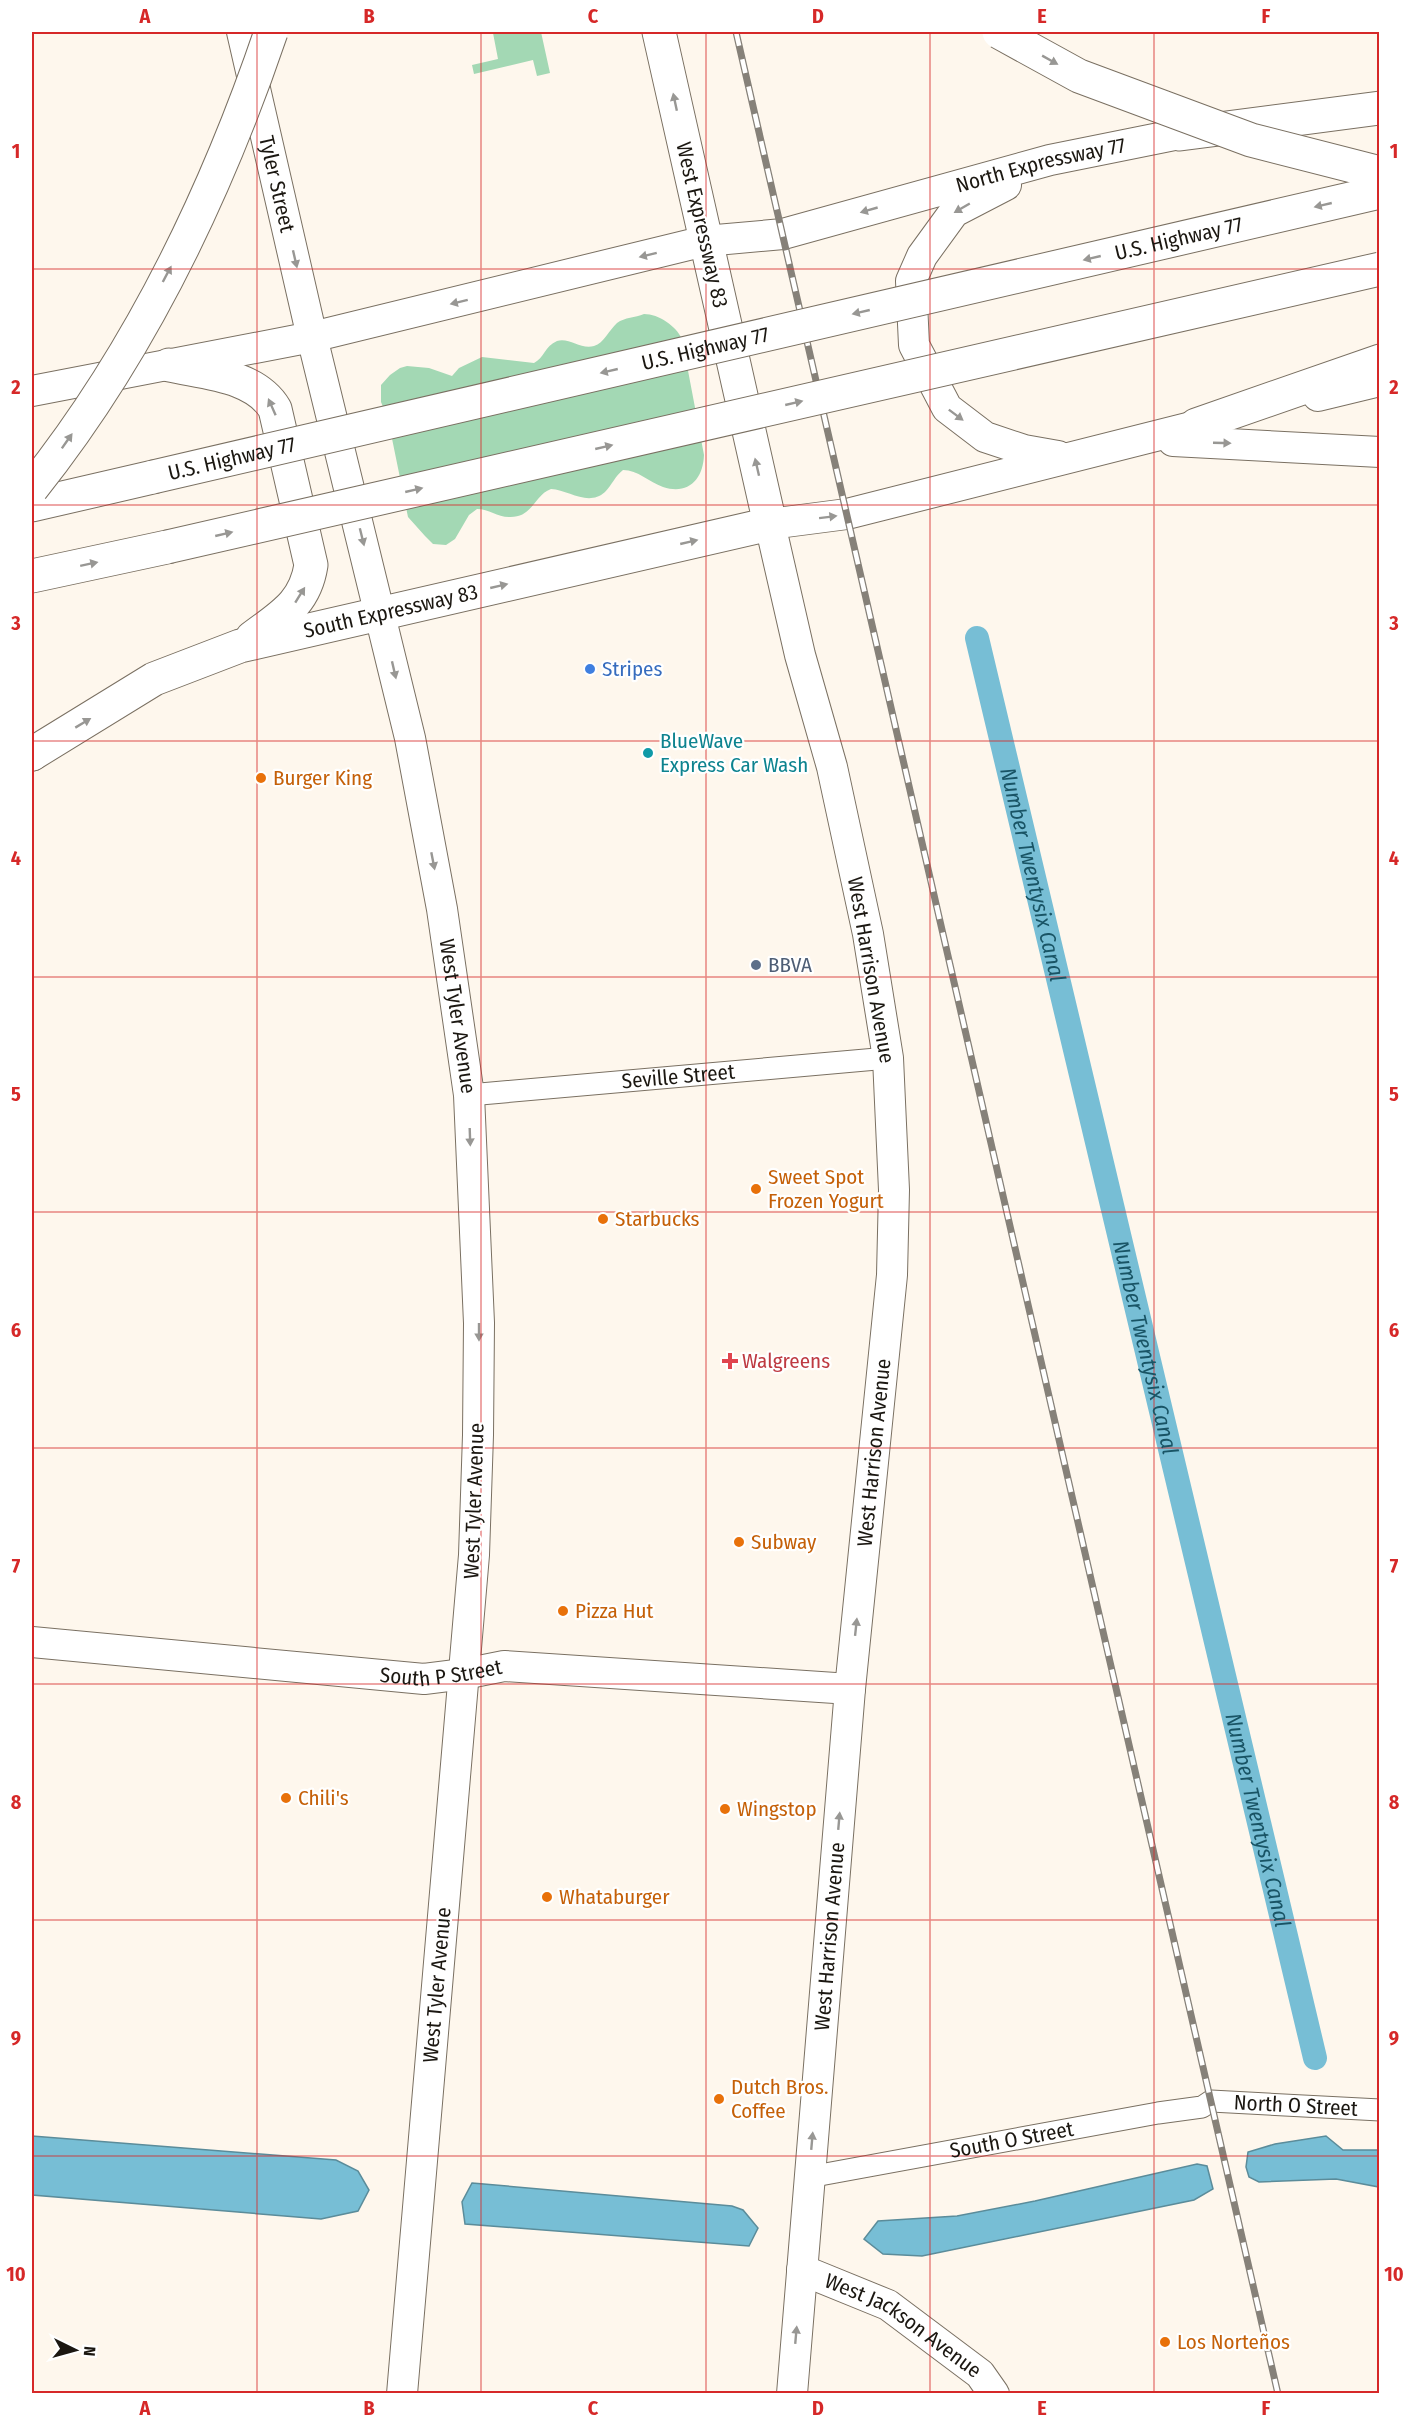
<svg xmlns="http://www.w3.org/2000/svg" width="1411" height="2425" font-family="'Fira Sans Condensed',sans-serif">
	<style>
		.green { fill: #a3d8b4 }
		.water { fill: #77bed5; stroke: #5b8c9a; stroke-width: 1.5 }
		.lines { fill: none; stroke-linecap: round; stroke-linejoin: round }
		.canal { stroke: #77bed5; stroke-width: 24 }
		.street-casing { stroke: #7a7062; stroke-width: 23 }
		.secondary-casing { stroke: #7a7062; stroke-width: 32 }
		.primary-casing { stroke: #7a7062; stroke-width: 35 }
		.highway-casing { stroke: #7a7062; stroke-width: 35 }
		.street { stroke: #fff; stroke-width: 21 }
		.secondary { stroke: #fff; stroke-width: 30 }
		.primary { stroke: #fff; stroke-width: 33 }
		.highway { stroke: #fff; stroke-width: 33 }
		.rail-casing { stroke: #868179; stroke-width: 7 }
		.rail { stroke: #fff; stroke-width: 4.5; stroke-dasharray: 14; stroke-linecap: butt }
		.highway-bridge-casing { stroke: #7a7062; stroke-width: 35; stroke-linecap: butt }
		.highway-bridge { stroke: #fff; stroke-width: 33 }
		.oneway { fill: #989794 }
		.grid { fill: none; stroke: #d62828; stroke-width: 1.5; stroke-opacity: 0.55 }
		.shop-dot { fill: #3f7fe0; stroke: #fff; stroke-width: 2 }
		.culture-dot { fill: #0f9aa8; stroke: #fff; stroke-width: 2 }
		.food-dot { fill: #e8710a; stroke: #fff; stroke-width: 2 }
		.service-dot { fill: #5c6f8a; stroke: #fff; stroke-width: 2 }
		.health-dot { fill: #e0444e; stroke: #fff; stroke-width: 2 }
		.labels { text-anchor: middle; dominant-baseline: central; stroke-width: 4.5; stroke-linejoin: round; paint-order: stroke }
		.street-label { font-size: 21px; fill: #1b1711; stroke: #fff }
		.shop-label { font-size: 21px; fill: #366cbe; stroke: #fff; text-anchor: start }
		.culture-label { font-size: 21px; fill: #0d838f; stroke: #fff; text-anchor: start }
		.food-label { font-size: 21px; fill: #c56008; stroke: #fff; text-anchor: start }
		.service-label { font-size: 21px; fill: #4e5e75; stroke: #fff; text-anchor: start }
		.health-label { font-size: 21px; fill: #be3a42; stroke: #fff; text-anchor: start }
		.water-label { font-size: 22px; font-style: italic; fill: #195465; stroke: #fff }
		.neatline { fill: none; stroke: #d62828; stroke-width: 2 }
		.grid-label { font-size: 20px; text-anchor: middle; font-weight: bold; fill: #d62828 }
	</style>
	<rect width="100%" height="100%" fill="#fef7ed"/>
	<path class="green" d="M497 32H541L550 73 537 76 533 60 474 74 472 65 498 59 493 33Z
		M644 314C659 314 676 326 682 339L704 455C703 480 688 495 663 487 649 482 638 470 623 470 615 476 612 485 605 492 588 507 569 490 551 489 534 495 533 518 509 517 497 517 489 509 477 509L469 515 455 539 446 545 433 544 425 536 408 517 388 419 381 402V385L390 375 400 368 407 366 429 368 452 376 459 368 482 357 534 363C544 358 545 346 557 341 569 337 581 350 594 346 604 343 609 330 617 323 625 317 635 318 644 314Z"/>
	<path class="water" d="M32 2136 336 2160 358 2171 369 2190 358 2211 321 2219 32 2195Z
		M1326 2136 1343 2150H1379V2187L1336 2179 1259 2182 1249 2177 1246 2167 1248 2152 1275 2144Z
		M1197 2164 1207 2166 1213 2189 1194 2200 922 2256 883 2254 864 2239 878 2221 957 2216 1035 2201Z
		M472 2183 732 2206 743 2210 758 2228 749 2246 465 2224 462 2202Z"/>
	<g class="lines">
		<path class="canal" id="s1" d="M977 638 1315 2058"/>
		<g class="street-casing">
			<g id="street">
				<path id="s2" d="M469 1095 888 1058"/>
				<path id="s3" d="M809 2177 1158 2113 1202 2107 1211 2101 1380 2110"/>
			</g>
		</g>
		<g class="secondary-casing">
			<g id="secondary">
				<path id="s4" d="M242 32 312 337 410 738 442 909 469 1095 479 1323 478 1435 474 1555 402 2394"/>
				<path d="M1006 185 954 212 922 256 911 281 914 345 947 408 985 437 1024 450 1058 456"/>
				<path id="s5" d="M32 391 312 337 705 241 783 234 1050 160 1204 129"/>
				<path d="M1318 396 1380 381"/>
				<path d="M1173 441 1380 452"/>
				<path id="s6" d="M32 1642 424 1679 464 1674 504 1666 850 1689"/>
				<path id="s7" d="M802 2270 888 2305 980 2374 994 2394"/>
				<path id="s8" d="M792 2394 850 1689 892 1275 894 1190 888 1058 868 934 832 767 800 655 770 524 847 514 1219 420"/>
			</g>
		</g>
		<g class="primary-casing">
			<g id="primary">
				<path d="M169 365C205 373 255 375 275 409L311 565C305 604 281 616 252 638"/>
				<path id="s9" d="M32 754 154 679 240 646 770 524 659 32"/>
			</g>
		</g>
		<g class="highway-casing">
			<path id="highway" d="M1180 134 1380 108
				M1196 425 1380 361
				M32 505 153 477
				M32 576 167 547
				M32 754 33 753"/>
		</g>
		<use href="#street" class="street"/>
		<use href="#secondary" class="secondary"/>
		<use href="#primary" class="primary"/>
		<use href="#highway" class="highway"/>
		<g class="rail-casing">
			<path id="rail" d="M736 32 1278 2394"/>
		</g>
		<use href="#rail" class="rail"/>
		<g class="highway-bridge-casing">
			<g id="highway-bridge">
				<path d="M999 32 1079 76 1251 140 1380 173"/>
				<path id="s10" d="M153 477 1380 192"/>
				<path d="M32 488C139 354 216 194 271 32"/>
				<path d="M167 547 1380 269"/>
			</g>
		</g>
		<use href="#highway-bridge" class="highway-bridge"/>
	</g>
	<defs><path id="oneway-solid" d="M-6-.8H1V-3.2L6.5 0L1 3.2V.8H-6Z" transform="scale(1.5)"/></defs>
	<g class="oneway">
		<use href="#oneway-solid" transform="translate(1050 60) rotate(29)"/>
		<use href="#oneway-solid" transform="translate(675 102) rotate(-102)"/>
		<use href="#oneway-solid" transform="translate(1323 205) rotate(167)"/>
		<use href="#oneway-solid" transform="translate(962 208) rotate(150)"/>
		<use href="#oneway-solid" transform="translate(869 210) rotate(164)"/>
		<use href="#oneway-solid" transform="translate(648 255) rotate(166)"/>
		<use href="#oneway-solid" transform="translate(1092 258) rotate(167)"/>
		<use href="#oneway-solid" transform="translate(295 259) rotate(77)"/>
		<use href="#oneway-solid" transform="translate(167 274) rotate(-62)"/>
		<use href="#oneway-solid" transform="translate(459 302) rotate(166)"/>
		<use href="#oneway-solid" transform="translate(861 312) rotate(167)"/>
		<use href="#oneway-solid" transform="translate(609 371) rotate(167)"/>
		<use href="#oneway-solid" transform="translate(794 403) rotate(-13)"/>
		<use href="#oneway-solid" transform="translate(272 407) rotate(-114)"/>
		<use href="#oneway-solid" transform="translate(956 415) rotate(37)"/>
		<use href="#oneway-solid" transform="translate(67 441) rotate(-55)"/>
		<use href="#oneway-solid" transform="translate(1222 443) rotate(2)"/>
		<use href="#oneway-solid" transform="translate(604 447) rotate(-13)"/>
		<use href="#oneway-solid" transform="translate(757 467) rotate(-103)"/>
		<use href="#oneway-solid" transform="translate(414 490) rotate(-13)"/>
		<use href="#oneway-solid" transform="translate(828 517) rotate(-7)"/>
		<use href="#oneway-solid" transform="translate(224 534) rotate(-13)"/>
		<use href="#oneway-solid" transform="translate(362 537) rotate(76)"/>
		<use href="#oneway-solid" transform="translate(689 542) rotate(-13)"/>
		<use href="#oneway-solid" transform="translate(89 564) rotate(-12)"/>
		<use href="#oneway-solid" transform="translate(499 586) rotate(-13)"/>
		<use href="#oneway-solid" transform="translate(300 595) rotate(-58)"/>
		<use href="#oneway-solid" transform="translate(394 670) rotate(77)"/>
		<use href="#oneway-solid" transform="translate(83 723) rotate(-31)"/>
		<use href="#oneway-solid" transform="translate(433 861) rotate(79)"/>
		<use href="#oneway-solid" transform="translate(470 1137) rotate(88)"/>
		<use href="#oneway-solid" transform="translate(479 1332) rotate(90)"/>
		<use href="#oneway-solid" transform="translate(856 1627) rotate(-84)"/>
		<use href="#oneway-solid" transform="translate(839 1821) rotate(-85)"/>
		<use href="#oneway-solid" transform="translate(812 2141) rotate(-85)"/>
		<use href="#oneway-solid" transform="translate(796 2335) rotate(-85)"/>
	</g>
	<path class="grid" d="M257 32V2394M481 32V2394M706 32V2394M930 32V2394M1154 32V2394M32 269H1380M32 505H1380M32 741H1380M32 977H1380M32 1212H1380M32 1448H1380M32 1684H1380M32 1920H1380M32 2156H1380"/>
	<circle class="shop-dot" cx="590" cy="669" r="6"/>
	<circle class="culture-dot" cx="648" cy="753" r="6"/>
	<g class="food-dot">
		<circle cx="261" cy="778" r="6"/>
		<circle cx="756" cy="1189" r="6"/>
		<circle cx="603" cy="1219" r="6"/>
		<circle cx="739" cy="1542" r="6"/>
		<circle cx="563" cy="1611" r="6"/>
		<circle cx="286" cy="1798" r="6"/>
		<circle cx="725" cy="1809" r="6"/>
		<circle cx="547" cy="1897" r="6"/>
		<circle cx="719" cy="2099" r="6"/>
		<circle cx="1165" cy="2342" r="6"/>
	</g>
	<circle class="service-dot" cx="756" cy="965" r="6"/>
	<path class="health-dot" d="M727 1352h6v6h6v6h-6v6h-6v-6h-6v-6h6z"/>
	<g class="labels">
		<g class="street-label">
			<text stroke="none"><textPath href="#s5" startOffset="1035">North Expressway 77</textPath></text>
			<text stroke="none"><textPath href="#s4" startOffset="156">Tyler Street</textPath></text>
			<text transform="translate(702 225) rotate(77)">West Expressway 83</text>
			<text stroke="none"><textPath href="#s10" startOffset="1053">U.S. Highway 77</textPath></text>
			<text stroke="none"><textPath href="#s10" startOffset="567">U.S. Highway 77</textPath></text>
			<text stroke="none"><textPath href="#s10" startOffset="81">U.S. Highway 77</textPath></text>
			<text stroke="none"><textPath href="#s9" startOffset="390">South Expressway 83</textPath></text>
			<text transform="translate(871 970) rotate(80)">West Harrison Avenue</text>
			<text stroke="none"><textPath href="#s4" startOffset="1008">West Tyler Avenue</textPath></text>
			<text stroke="none"><textPath href="#s2" startOffset="210">Seville Street</textPath></text>
			<text stroke="none"><textPath href="#s8" startOffset="945">West Harrison Avenue</textPath></text>
			<text transform="translate(474 1501) rotate(-88)">West Tyler Avenue</text>
			<text stroke="none"><textPath href="#s6" startOffset="411">South P Street</textPath></text>
			<text stroke="none"><textPath href="#s8" startOffset="459">West Harrison Avenue</textPath></text>
			<text transform="translate(437 1985) rotate(-85)">West Tyler Avenue</text>
			<text stroke="none"><textPath href="#s3" startOffset="495">North O Street</textPath></text>
			<text stroke="none"><textPath href="#s3" startOffset="206">South O Street</textPath></text>
			<text stroke="none"><textPath href="#s7" startOffset="116">West Jackson Avenue</textPath></text>
		</g>
		<g class="shop-label">
			<text x="602" y="669">Stripes</text>
		</g>
		<g class="culture-label">
			<text x="660" y="741">BlueWave<tspan x="660" dy="24">Express Car Wash</tspan></text>
		</g>
		<g class="food-label">
			<text x="273" y="778">Burger King</text>
			<text x="768" y="1177">Sweet Spot<tspan x="768" dy="24">Frozen Yogurt</tspan></text>
			<text x="615" y="1219">Starbucks</text>
			<text x="751" y="1542">Subway</text>
			<text x="575" y="1611">Pizza Hut</text>
			<text x="298" y="1798">Chili's</text>
			<text x="737" y="1809">Wingstop</text>
			<text x="559" y="1897">Whataburger</text>
			<text x="731" y="2087">Dutch Bros.<tspan x="731" dy="24">Coffee</tspan></text>
			<text x="1177" y="2342">Los Norteños</text>
		</g>
		<g class="service-label">
			<text x="768" y="965">BBVA</text>
		</g>
		<g class="health-label">
			<text x="742" y="1361">Walgreens</text>
		</g>
		<g class="water-label">
			<text stroke="none"><textPath href="#s1" startOffset="243">Number Twentysix Canal</textPath></text>
			<text stroke="none"><textPath href="#s1" startOffset="729">Number Twentysix Canal</textPath></text>
			<text stroke="none"><textPath href="#s1" startOffset="1215">Number Twentysix Canal</textPath></text>
		</g>
	</g>
	<rect width="1411" height="2425" fill="none" stroke="#ffffff" stroke-width="66"/>
	<g transform="translate(75 2350) rotate(95)" stroke="#ffffff" stroke-width="4.5" paint-order="stroke">
	<path d="M0-4.5L10 22L0 15L-10 22Z" fill="#1b1711"/>
	<text y="-9" font-size="16" font-weight="bold" text-anchor="middle" fill="#1b1711">N</text>
	</g>
	<rect x="33" y="33" width="1345" height="2359" class="neatline"/>
	<g class="grid-label">
		<text x="145" y="23">A</text>
		<text x="369" y="23">B</text>
		<text x="593" y="23">C</text>
		<text x="818" y="23">D</text>
		<text x="1042" y="23">E</text>
		<text x="1266" y="23">F</text>
		<text x="16" y="158">1</text>
		<text x="1394" y="158">1</text>
		<text x="16" y="394">2</text>
		<text x="1394" y="394">2</text>
		<text x="16" y="630">3</text>
		<text x="1394" y="630">3</text>
		<text x="16" y="865">4</text>
		<text x="1394" y="865">4</text>
		<text x="16" y="1101">5</text>
		<text x="1394" y="1101">5</text>
		<text x="16" y="1337">6</text>
		<text x="1394" y="1337">6</text>
		<text x="16" y="1573">7</text>
		<text x="1394" y="1573">7</text>
		<text x="16" y="1809">8</text>
		<text x="1394" y="1809">8</text>
		<text x="16" y="2045">9</text>
		<text x="1394" y="2045">9</text>
		<text x="16" y="2281">10</text>
		<text x="1394" y="2281">10</text>
		<text x="145" y="2415">A</text>
		<text x="369" y="2415">B</text>
		<text x="593" y="2415">C</text>
		<text x="818" y="2415">D</text>
		<text x="1042" y="2415">E</text>
		<text x="1266" y="2415">F</text>
	</g>
</svg>
